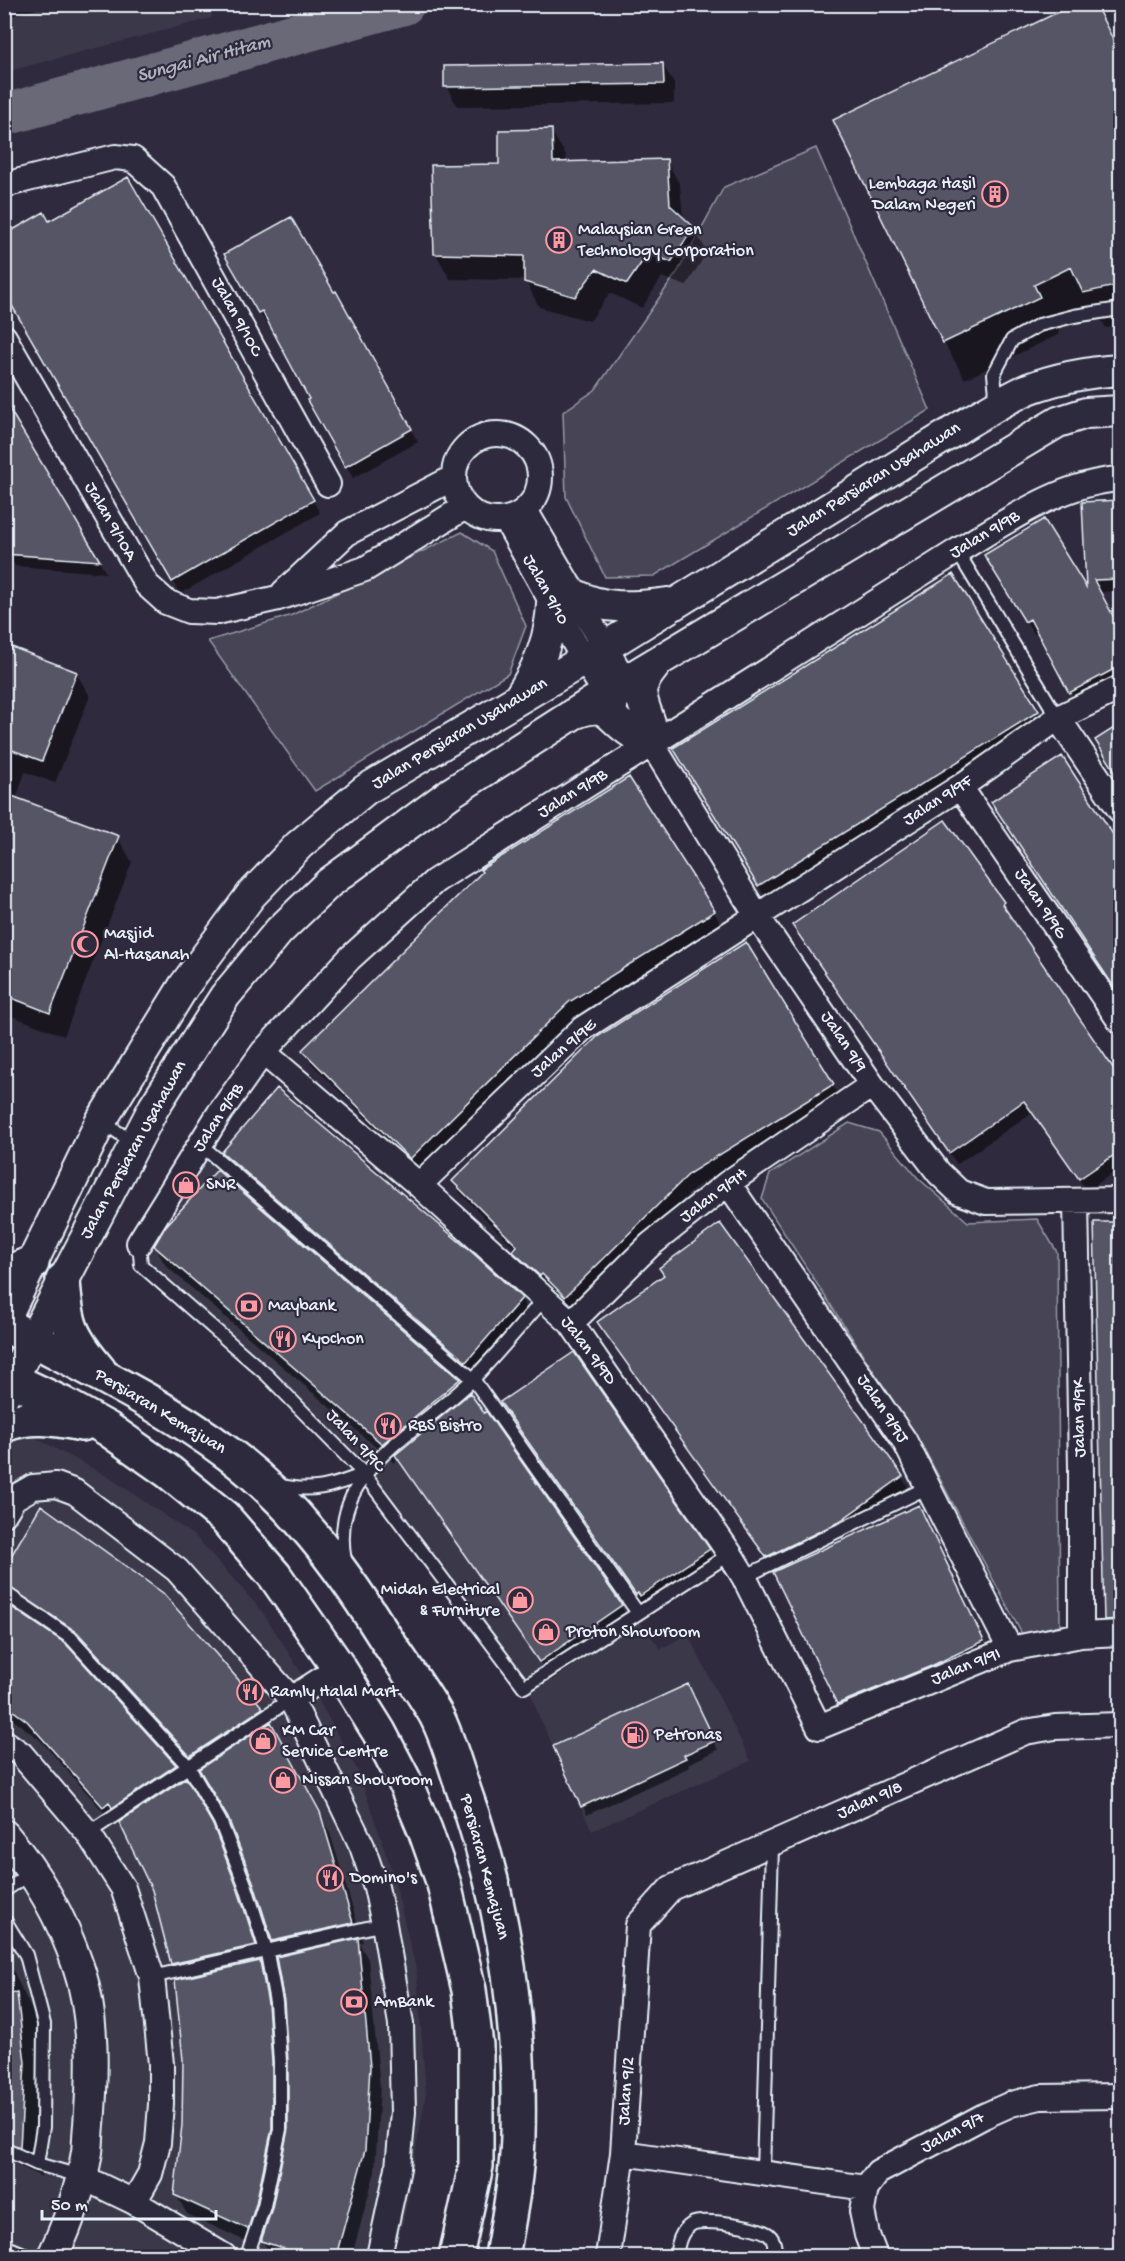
<svg xmlns="http://www.w3.org/2000/svg" width="1125" height="2261" font-family="'Gochi Hand',sans-serif">
	<style>
		.built { fill: #3b3749 }
		.green { fill: #464455; stroke: #979aa6; stroke-width: 1.5 }
		.shadow { fill: #0007; fill-rule: evenodd }
		.lines { fill: none; stroke-linecap: round; stroke-linejoin: round }
		.river { stroke: #696978; stroke-width: 42 }
		.building { fill: #575565; stroke: #e8f1f8; stroke-width: 1.5 }
		.service-casing { stroke: #e8f1f8; stroke-width: 16 }
		.pedestrian-casing { stroke: #e8f1f8; stroke-width: 22 }
		.minor-casing { stroke: #e8f1f8; stroke-width: 28 }
		.tertiary-casing { stroke: #e8f1f8; stroke-width: 34 }
		.secondary-casing { stroke: #e8f1f8; stroke-width: 38 }
		.service { stroke: #2f2a3d; stroke-width: 12 }
		.pedestrian { stroke: #2f2a3d; stroke-width: 18 }
		.minor { stroke: #2f2a3d; stroke-width: 24 }
		.tertiary { stroke: #2f2a3d; stroke-width: 30 }
		.secondary { stroke: #2f2a3d; stroke-width: 33 }
		.labels { text-anchor: middle; dominant-baseline: central; stroke-width: 4.5; stroke-linejoin: round; paint-order: stroke }
		.poi-label { font-size: 18px; fill: #e8f1f8; stroke: #2f2a3d; text-anchor: start }
		.street-label { font-size: 18px; fill: #e8f1f8; stroke: #2f2a3d }
		.water-label { font-size: 20px; font-style: italic; fill: #afb4be; stroke: #2f2a3d }
	</style>
	<rect width="100%" height="100%" fill="#2f2a3d"/>
	<filter id="ink" filterUnits="userSpaceOnUse"><feTurbulence type="fractalNoise" baseFrequency=".0167" numOctaves="2"/><feDisplacementMap in="SourceGraphic" scale="12" xChannelSelector="R" yChannelSelector="G"/><feConvolveMatrix kernelMatrix="1 2 1 2 8 2 1 2 1" color-interpolation-filters="sRGB"/></filter>
	<g filter="url(#ink)">
		<path class="built" d="M5 4 211 5 212 18 5 72Z
			M204 1155 473 1387 631 1611 661 1649 688 1634 751 1761 592 1831 538 1714 525 1679 352 1450 146 1259Z
			M4 1421 109 1477 196 1537 262 1611 318 1699 359 1773 393 1874 417 1973 426 2094 405 2214 393 2256H5Z"/>
		<path class="green" d="M816 148 930 410 654 576 605 577 566 497 563 412 595 390 678 271 724 187Z
			M462 532 492 551 526 626 508 674 315 791 208 641 292 615Z
			M849 1123 879 1132 918 1178 968 1222 1037 1219 1057 1252 1060 1625 1022 1634 924 1449 762 1199 770 1174Z"/>
		<path class="shadow" d="M4 4H55L4 18Z
			M1094 4 1120 53V326L1106 328 1091 304 1054 321 1060 334 965 379 944 343 835 121Z
			M662 64 674 83V103L457 106 446 86Z
			M551 131 566 155V163L666 160 680 185 683 218 693 227 707 252 686 286 662 277 642 308 610 293 590 321 539 307 525 280 450 279 436 254 501 165Z
			M127 179 320 513 180 594 4 289 49 223Z
			M226 255 334 293 342 305 418 442 353 478 310 401 311 400 270 323 267 325Z
			M4 403 106 573 15 566 4 547Z
			M1120 501V591L1100 592 1120 631V682L1078 705 1038 631 1034 634 994 568 1088 593 1084 503Z
			M952 576 1045 724 766 898 682 761Z
			M4 646 76 673 90 696 55 783 25 772 16 799 118 838 132 862 64 1036 4 1013Z
			M1120 726V778L1097 741Z
			M1062 758 1120 848V996L993 803Z
			M945 822 1120 1079V1168L1087 1191 1033 1112 957 1164 802 938Z
			M714 912 721 924 576 1015 418 1170 311 1063 304 1050Z
			M832 1085 840 1097 697 1186 573 1309 550 1286 548 1288 522 1263 514 1251 516 1249 461 1194 454 1181Z
			M224 1153 521 1299 528 1311 474 1374 231 1165Z
			M217 1172 459 1380 469 1396 621 1605 632 1625 552 1680 399 1459 394 1463 166 1266 155 1247Z
			M1120 1223V1632H1113L1106 1619 1095 1224Z
			M599 1323 901 1476 909 1489 844 1535 775 1569Z
			M501 1403 708 1550 715 1563 644 1607Z
			M925 1519 990 1654 846 1716 775 1573Z
			M4 1571 261 1709 330 1833 363 1942 359 1943 368 1959 380 2087 375 2171 352 2256H272L261 2239 258 2247 187 2214 176 2195 183 2125 185 2060 182 1980 173 1964 154 1889 120 1821 115 1825 40 1740 4 1713ZM11 1604 89 1651 202 1774 203 1773 229 1817 255 1884 273 1941 283 1957 290 2062V2129L269 2222H267L282 2148 270 1982 261 1965 266 1964 249 1911 223 1846 175 1766 65 1645 9 1607Z
			M693 1695 718 1750 688 1764 690 1767 587 1815 583 1806Z
			M4 1951 35 2017 45 2101 41 2177 4 2158Z"/>
		<g class="lines">
			<path class="river" d="M4 115 404 4"/>
		</g>
		<path class="building" d="M1075 4H1095L1120 53V285L1083 293 1071 267 1034 285 1040 297 943 343 833 120Z
			M663 63 664 84 444 87V66Z
			M552 129 553 162 667 159 670 205 694 227 671 262 648 253 627 284 596 269 575 297 524 282V256L434 254 431 165 499 164V130Z
			M128 177 314 500 172 582 4 292V235L44 212 49 221Z
			M291 217 334 292 336 291 412 429 345 467 307 400 309 399 262 311 258 313 224 254Z
			M4 400 100 561 4 554Z
			M1120 500V579L1094 580 1120 629V666L1069 693 1030 619 1025 622 984 555 1044 519 1086 587 1082 502Z
			M953 574 1039 711 758 886 673 748Z
			M4 644 77 672 42 761 4 747Z
			M1120 724V779L1095 740Z
			M1062 756 1120 845V996L991 802Z
			M629 777 715 911 569 1002 410 1159 302 1050 482 872 480 870Z
			M4 793 119 836 50 1013 4 995Z
			M945 820 1004 902 1002 904 1120 1078V1151L1079 1179 1024 1101 949 1153 792 925Z
			M746 942 834 1084 690 1173 565 1297 542 1274 540 1276 512 1251 517 1246 452 1181 597 1037Z
			M277 1088 474 1254 522 1298 466 1362 222 1152Z
			M217 1170 460 1379 382 1444 154 1246 165 1227Z
			M1094 1222H1120V1619L1104 1620Z
			M720 1223 903 1476 837 1523 766 1557 597 1322 664 1275 659 1268Z
			M574 1352 710 1549 640 1596 638 1593 636 1595 500 1402Z
			M470 1393 484 1413 486 1411 622 1605 539 1662 395 1455Z
			M41 1505 163 1593 263 1708 190 1756 77 1632 4 1584V1568Z
			M919 1505 984 1641 929 1667 837 1704 773 1572Z
			M4 1602 66 1644 176 1765 112 1808 109 1802 103 1807 27 1721 4 1704Z
			M688 1684 715 1741 684 1755 686 1758 581 1807 553 1746Z
			M271 1722 320 1812 353 1923 272 1941 254 1884 228 1818 199 1769Z
			M186 1778 213 1825 238 1890 256 1945 171 1964 152 1890 119 1822Z
			M358 1938 370 2067 365 2150 336 2256H307L261 2241 272 2208 288 2129V2062L284 2001 276 1957Z
			M260 1961 268 2003 272 2062V2128L256 2204 248 2229 174 2195 182 2125 183 2060 175 1980Z
			M17 1993 25 2063 20 2147 4 2141V1994Z"/>
		<g class="lines">
			<g class="service-casing">
				<path id="service" d="M997 405 994 374 1012 340 1039 325 1074 316 1120 309
					M957 551 1058 718
					M101 1121 134 1143
					M201 1145 473 1379 638 1613
					M139 1243 141 1265 267 1375 364 1474 524 1687 730 1554
					M277 1485C312 1493 331 1487 364 1474
					M345 1561C327 1468 420 1433 474 1378 498 1353 521 1325 544 1299
					M744 1577 928 1487
					M4 1592 71 1638 188 1766 220 1821 246 1887 267 1953 276 2002 280 2062V2129L264 2206 247 2256
					M88 1833 291 1699
					M4 1891 32 1872
					M4 1919 26 1955 44 2024 43 2127 37 2164
					M152 1977 384 1924
					M4 2149 37 2164 80 2176
					M763 2173 772 1845
					M676 2256C678 2244 680 2231 692 2224 702 2218 760 2226 769 2235 775 2240 775 2249 775 2256"/>
			</g>
			<g class="pedestrian-casing">
				<path id="pedestrian" d="M4 2249 21 2256"/>
			</g>
			<g class="minor-casing">
				<path id="minor" d="M4 185 115 157 133 159 163 186 328 484
					M4 337 147 585 166 602 189 611 217 612 278 598 365 569 465 507
					M454 477a43 43 0 1 1 86 0a43 43 0 1 1-86 0Z
					M525 510 633 695
					M506 520 584 660 615 707
					M284 592 347 533 453 478
					M1058 718 1120 810
					M650 728 652 744 757 916 872 1085 939 1173 959 1192 986 1202 1120 1200
					M960 787 1120 1021
					M263 1052 419 1185 571 1323 730 1554 744 1577 819 1727 1010 1649 1081 1635 1120 1633
					M728 1183 904 1440 1010 1649
					M419 1185 582 1029 757 916 960 787 1058 718 1120 688
					M1076 1201 1081 1467V1635
					M139 1243 219 1114 263 1052 350 958 435 881 957 551C1008 521 1060 483 1120 479
					M571 1323 650 1245 728 1183 872 1085
					M4 1514 14 1498 33 1487 56 1485 75 1492 177 1570 291 1699 362 1846 376 1887 384 1924 401 2024 403 2112 398 2168 379 2256
					M291 1699 339 1668
					M4 1742 21 1754 88 1833 123 1888 152 1977 161 2064V2104L158 2143 150 2174 134 2202
					M623 2153 866 2188
					M80 2176 134 2202 224 2256
					M608 2256 623 2153 638 1925 671 1888 1025 1732 1055 1727 1120 1725
					M875 2256 867 2235 862 2211 866 2188 878 2172 984 2116 1011 2104 1040 2097 1120 2096"/>
			</g>
			<g class="tertiary-casing">
				<path id="tertiary" d="M572 593C603 611 635 607 668 603
					M518 699C537 671 551 637 552 603
					M573 714C610 700 605 716 632 733
					M650 723C639 691 635 690 658 662
					M4 1321 101 1121 184 986 251 895 299 845 365 790 584 660 970 421C989 410 1008 398 1028 389 1057 378 1090 372 1120 370
					M4 1395 154 1107 225 996 279 931 329 883 452 792 625 681 1058 422 1086 413 1120 411
					M4 1835C37 1874 62 1918 78 1966 95 2015 93 2074 89 2125 88 2134 88 2143 87 2152 81 2188 68 2224 53 2256"/>
			</g>
			<g class="secondary-casing">
				<path id="secondary" d="M4 1275 32 1263
					M63 1280C66 1324 70 1336 99 1370
					M4 1324C80 1365 160 1402 229 1454 291 1501 338 1563 379 1628 397 1657 419 1685 436 1715 447 1736 454 1762 462 1785 503 1897 521 2017 518 2136 517 2176 509 2217 502 2256
					M4 1376 63 1404 108 1429 169 1472 224 1517 275 1576 339 1668 379 1732 404 1780 425 1830 444 1884 469 1990 476 2045V2166L456 2256
					M4 1425C30 1414 56 1419 82 1424"/>
			</g>
			<use href="#service" class="service"/>
			<use href="#pedestrian" class="pedestrian"/>
			<use href="#minor" class="minor"/>
			<use href="#tertiary" class="tertiary"/>
			<use href="#secondary" class="secondary"/>
		</g>
	</g>
	<defs>
		<g id="building-ring" transform="scale(1.35)"><circle r="9.5" fill="#2f2a3d" stroke="#ff9aa2" stroke-width="1.5"/><path d="M-4-6H4V6H1V3H-1V6H-4ZM-2.5-4.3h1.7v1.8h-1.7ZM.8-4.3h1.7v1.8H.8ZM-2.5-1h1.7V.8h-1.7ZM.8-1h1.7V.8H.8Z" fill="#ff9aa2"/></g>
		<g id="mosque-ring" transform="scale(1.35)"><circle r="9.5" fill="#2f2a3d" stroke="#ff9aa2" stroke-width="1.5"/><path d="M3.5-4.9A6 6 0 1 0 3.5 4.9A5 5 0 1 1 3.5-4.9Z" fill="#ff9aa2"/></g>
		<g id="shop-ring" transform="scale(1.35)"><circle r="9.5" fill="#2f2a3d" stroke="#ff9aa2" stroke-width="1.5"/><path d="M-5-2.5h2.3a2.7 3.5 0 0 1 5.4 0H5L5.5 6h-11ZM-1.5-2.5h3a1.5 2.3 0 0 0-3 0Z" fill="#ff9aa2"/></g>
		<g id="bank-ring" transform="scale(1.35)"><circle r="9.5" fill="#2f2a3d" stroke="#ff9aa2" stroke-width="1.5"/><path d="M-6-4H6V4H-6ZM0-2.3a2.3 2.3 0 1 0 0 4.6a2.3 2.3 0 1 0 0-4.6Z" fill="#ff9aa2"/></g>
		<g id="restaurant-ring" transform="scale(1.35)"><circle r="9.5" fill="#2f2a3d" stroke="#ff9aa2" stroke-width="1.5"/><path d="M-5-6h1v4h1v-4h1v4h1v-4h1v5L-1.5 .5V6h-2V.5L-5-1ZM5-6V6H3V1.5H1.5Q1.5-4 5-6Z" fill="#ff9aa2"/></g>
		<g id="fuel-ring" transform="scale(1.35)"><circle r="9.5" fill="#2f2a3d" stroke="#ff9aa2" stroke-width="1.5"/><path d="M-5.5-6h7V0h2V4h1.3V-2.5L3-4.5l.8-.8L6-3V5H2.5V1h-1V6h-7ZM-4.2-4.7v3.2H.2V-4.7Z" fill="#ff9aa2"/></g>
	</defs>
	<g fill-rule="evenodd">
		<use href="#building-ring" x="995" y="194"/>
		<use href="#building-ring" x="559" y="240"/>
		<use href="#mosque-ring" x="85" y="944"/>
		<use href="#shop-ring" x="186" y="1185"/>
		<use href="#bank-ring" x="249" y="1306"/>
		<use href="#restaurant-ring" x="283" y="1339"/>
		<use href="#restaurant-ring" x="388" y="1426"/>
		<use href="#shop-ring" x="520" y="1600"/>
		<use href="#shop-ring" x="546" y="1632"/>
		<use href="#restaurant-ring" x="250" y="1692"/>
		<use href="#fuel-ring" x="635" y="1735"/>
		<use href="#shop-ring" x="263" y="1741"/>
		<use href="#shop-ring" x="283" y="1780"/>
		<use href="#restaurant-ring" x="330" y="1878"/>
		<use href="#bank-ring" x="354" y="2002"/>
	</g>
	<g class="labels">
		<g class="poi-label">
			<text x="976" y="184" text-anchor="end">Lembaga Hasil<tspan x="976" dy="21">Dalam Negeri</tspan></text>
			<text x="578" y="230">Malaysian Green<tspan x="578" dy="21">Technology Corporation</tspan></text>
			<text x="104" y="934">Masjid<tspan x="104" dy="21">Al-Hasanah</tspan></text>
			<text x="206" y="1185">SNR</text>
			<text x="268" y="1306">Maybank</text>
			<text x="302" y="1339">Kyochon</text>
			<text x="408" y="1426">RBS Bistro</text>
			<text x="500" y="1590" text-anchor="end">Midah Electrical<tspan x="500" dy="21">&amp; Furniture</tspan></text>
			<text x="566" y="1632">Proton Showroom</text>
			<text x="270" y="1692">Ramly Halal Mart</text>
			<text x="282" y="1731">KM Car<tspan x="282" dy="21">Service Centre</tspan></text>
			<text x="654" y="1735">Petronas</text>
			<text x="302" y="1780">Nissan Showroom</text>
			<text x="350" y="1878">Domino's</text>
			<text x="374" y="2002">AmBank</text>
		</g>
		<g class="street-label">
			<text transform="translate(236 317) rotate(61)">Jalan 9/10C</text>
			<text transform="translate(874 480) rotate(-32)">Jalan Persiaran Usahawan</text>
			<text transform="translate(110 522) rotate(60)">Jalan 9/10A</text>
			<text transform="translate(985 535) rotate(-31)">Jalan 9/9B</text>
			<text transform="translate(545 590) rotate(61)">Jalan 9/10</text>
			<text transform="translate(460 734) rotate(-31)">Jalan Persiaran Usahawan</text>
			<text transform="translate(573 794) rotate(-32)">Jalan 9/9B</text>
			<text transform="translate(938 801) rotate(-33)">Jalan 9/9F</text>
			<text transform="translate(1040 904) rotate(56)">Jalan 9/9G</text>
			<text transform="translate(843 1042) rotate(56)">Jalan 9/9</text>
			<text transform="translate(564 1049) rotate(-41)">Jalan 9/9E</text>
			<text transform="translate(219 1118) rotate(-57)">Jalan 9/9B</text>
			<text transform="translate(134 1150) rotate(-61)">Jalan Persiaran Usahawan</text>
			<text transform="translate(714 1196) rotate(-37)">Jalan 9/9H</text>
			<text transform="translate(588 1351) rotate(53)">Jalan 9/9D</text>
			<text transform="translate(882 1409) rotate(56)">Jalan 9/9J</text>
			<text transform="translate(160 1412) rotate(31)">Persiaran Kemajuan</text>
			<text transform="translate(1080 1418) rotate(-91)">Jalan 9/9K</text>
			<text transform="translate(355 1441) rotate(47)">Jalan 9/9C</text>
			<text transform="translate(966 1667) rotate(-22)">Jalan 9/9I</text>
			<text transform="translate(870 1801) rotate(-24)">Jalan 9/8</text>
			<text transform="translate(484 1867) rotate(75)">Persiaran Kemajuan</text>
			<text transform="translate(627 2091) rotate(-86)">Jalan 9/2</text>
			<text transform="translate(953 2133) rotate(-28)">Jalan 9/7</text>
		</g>
		<g class="water-label">
			<text transform="translate(204 60) rotate(-15)">Sungai Air Hitam</text>
		</g>
	</g>
	<rect width="1125" height="2261" fill="none" stroke="#2f2a3d" stroke-width="24"/>
	<rect x="12" y="12" width="1101" height="2237" fill="none" stroke="#e8f1f8" stroke-width="2" filter="url(#ink)"/>
	<path d="M42 2210v9h174v-9" fill="none" stroke="#e8f1f8" stroke-width="3"/>
	<text x="51" y="2210" font-size="18" fill="#e8f1f8" stroke="#2f2a3d" stroke-width="4.5" paint-order="stroke">50 m</text>
</svg>
